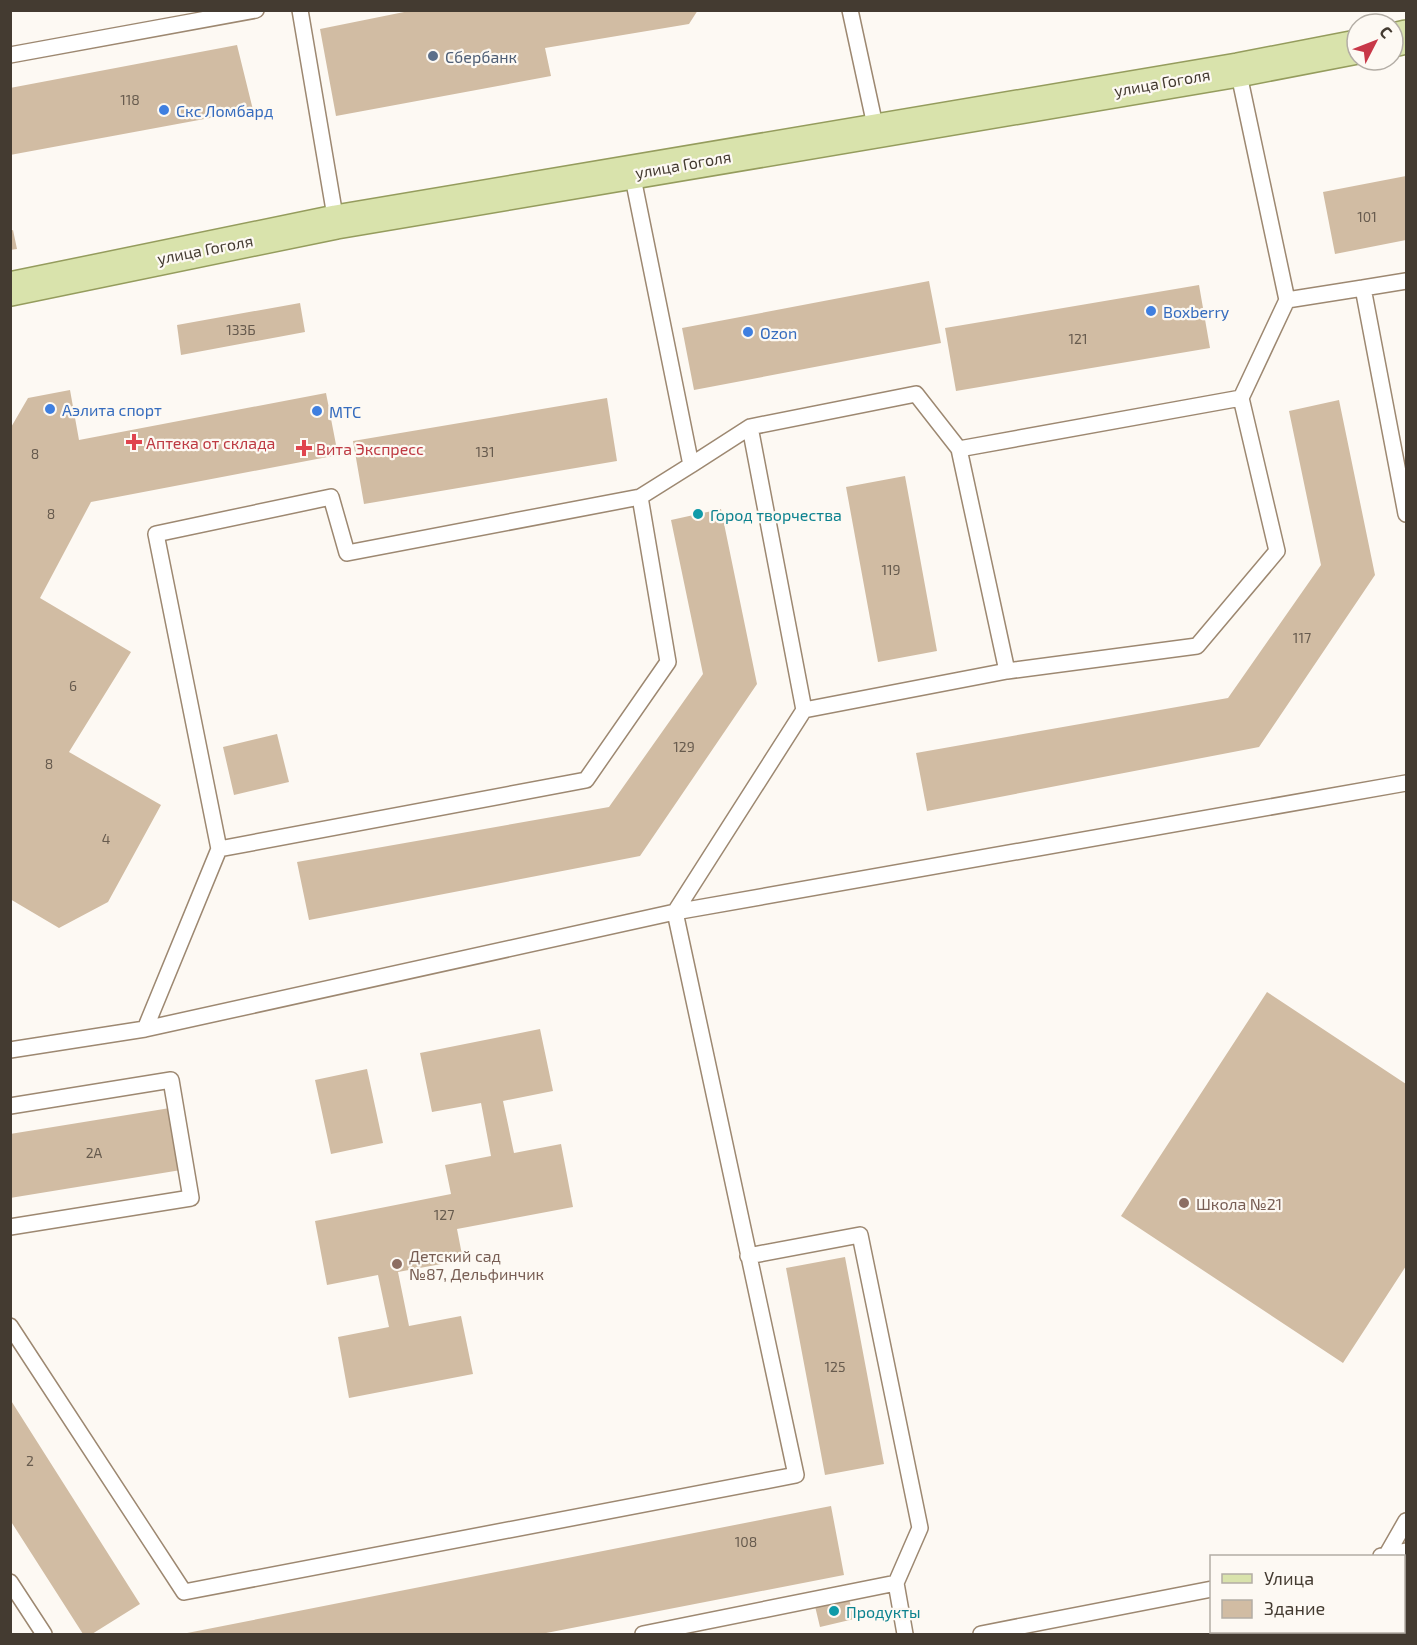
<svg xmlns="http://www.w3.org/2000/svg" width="1417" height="1645" font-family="'Exo 2',sans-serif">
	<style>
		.building { fill: #d1bca3 }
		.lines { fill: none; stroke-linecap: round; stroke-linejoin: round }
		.lane-casing { stroke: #9d8871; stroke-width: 18 }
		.primary-casing { stroke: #959c5d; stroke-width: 36 }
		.lane { stroke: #fff; stroke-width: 15 }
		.primary { stroke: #d9e3ac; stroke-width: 33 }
		.service-dot { fill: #5c6f8a; stroke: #fdf9f3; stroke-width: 2 }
		.shop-dot { fill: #3f7fe0; stroke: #fdf9f3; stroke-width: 2 }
		.health-dot { fill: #e0444e; stroke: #fdf9f3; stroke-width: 2 }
		.culture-dot { fill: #0f9aa8; stroke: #fdf9f3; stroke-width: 2 }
		.education-dot { fill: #8d6e63; stroke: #fdf9f3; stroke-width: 2 }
		.labels { text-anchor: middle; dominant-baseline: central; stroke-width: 4.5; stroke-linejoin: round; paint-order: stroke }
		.number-label { font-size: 14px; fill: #675b4e }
		.service-label { font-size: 16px; fill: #4e5e75; stroke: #fdf9f3; text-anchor: start }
		.street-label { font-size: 16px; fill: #443b31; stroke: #fdf9f3 }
		.shop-label { font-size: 16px; fill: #366cbe; stroke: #fdf9f3; text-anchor: start }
		.health-label { font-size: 16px; fill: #be3a42; stroke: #fdf9f3; text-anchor: start }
		.culture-label { font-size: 16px; fill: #0d838f; stroke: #fdf9f3; text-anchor: start }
		.education-label { font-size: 16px; fill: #785e54; stroke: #fdf9f3; text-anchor: start }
	</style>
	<rect width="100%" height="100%" fill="#fdf9f3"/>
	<path class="building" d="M414 10H698L689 24 545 48 551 76 336 116 320 29Z
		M237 45 253 110 10 155V88Z
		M1406 176V240L1335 254 1323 192Z
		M13 230 17 249 10 250V231Z
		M929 281 941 343 694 390 682 328Z
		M1199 285 1210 348 956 391 945 328Z
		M300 303 305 332 181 355 177 325Z
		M70 390 79 440 326 393 338 455 91 502 40 598 131 652 69 752 161 805 108 902 59 928 10 899V429L28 398Z
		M607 398 617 461 364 504 353 441Z
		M1339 400 1375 575 1259 747 927 811 916 753 1228 698 1321 565 1289 411Z
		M905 476 937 651 878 662 846 487Z
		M721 509 757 684 640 856 309 920 297 862 609 807 703 674 671 520Z
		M277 734 289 782 234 795 223 747Z
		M1267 992 1406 1084V1266L1343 1363 1121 1216Z
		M540 1029 553 1091 503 1101 514 1153 561 1144 573 1207 457 1229 463 1260 398 1272 409 1326 461 1316 473 1374 349 1398 338 1337 389 1327 378 1275 327 1285 315 1221 451 1194 445 1165 491 1156 481 1103 432 1112 420 1053Z
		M367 1069 383 1143 331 1154 315 1080Z
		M170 1108 181 1170 10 1198V1134Z
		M845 1257 884 1464 825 1475 786 1268Z
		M10 1399 140 1604 92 1634H83L10 1520Z
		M831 1506 844 1575 541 1634H182Z
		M848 1595 854 1619 820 1627 814 1602Z"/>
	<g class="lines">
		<g class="lane-casing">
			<path id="lane" d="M300 10 336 222
				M850 10 876 130
				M10 55 256 10
				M1238 70 1287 300 1241 398
				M1363 288 1406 281
				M1287 300 1363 288 1406 514
				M959 449 1241 398 1277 551 1197 646 1007 671
				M691 465 750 427
				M219 849 156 534 331 497 347 553 640 497 691 465 632 173
				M145 1029 675 912 1406 783
				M10 1050 145 1029 219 849 586 780 668 662 640 497
				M10 1106 171 1080 191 1198 10 1227
				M748 1256 860 1235 920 1528 896 1583
				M10 1326 184 1592 796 1475 675 912 804 710 750 427 916 394 959 449 1007 671 804 710
				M1381 1556 1406 1551
				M1386 1556 1406 1521
				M10 1582 44 1634
				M643 1634 896 1583 905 1634
				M981 1634 1212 1589
				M1359 1634 1360 1632"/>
		</g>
		<g class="primary-casing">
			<path id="primary" d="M1393 40 1406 37
				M10 289 336 222 1238 70 1357 47"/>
		</g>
		<use href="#lane" class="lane"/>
		<use href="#primary" class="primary"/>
	</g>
	<circle class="service-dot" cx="433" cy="56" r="6"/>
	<g class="shop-dot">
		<circle cx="164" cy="110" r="6"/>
		<circle cx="1151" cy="311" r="6"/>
		<circle cx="748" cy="332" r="6"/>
		<circle cx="50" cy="409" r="6"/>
		<circle cx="317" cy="411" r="6"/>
	</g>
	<g class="health-dot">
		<path d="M131 433h6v6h6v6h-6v6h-6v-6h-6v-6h6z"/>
		<path d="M301 439h6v6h6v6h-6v6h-6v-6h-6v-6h6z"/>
	</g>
	<g class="culture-dot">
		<circle cx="698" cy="514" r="6"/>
		<circle cx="834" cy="1611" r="6"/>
	</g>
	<g class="education-dot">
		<circle cx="1184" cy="1203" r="6"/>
		<circle cx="397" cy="1264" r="6"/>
	</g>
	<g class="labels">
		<g class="number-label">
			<text x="130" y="99">118</text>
			<text x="1367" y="216">101</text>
			<text x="241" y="329">133Б</text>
			<text x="1078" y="338">121</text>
			<text x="485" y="451">131</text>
			<text x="35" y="453">8</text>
			<text x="51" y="513">8</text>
			<text x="891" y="569">119</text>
			<text x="1302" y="637">117</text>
			<text x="73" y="685">6</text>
			<text x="684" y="746">129</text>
			<text x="49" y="763">8</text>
			<text x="106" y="838">4</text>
			<text x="94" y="1152">2А</text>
			<text x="444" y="1214">127</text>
			<text x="835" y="1366">125</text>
			<text x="30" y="1460">2</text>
			<text x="746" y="1541">108</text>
		</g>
		<g class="service-label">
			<text x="445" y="56">Сбербанк</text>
		</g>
		<g class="street-label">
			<text transform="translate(1162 82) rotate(-10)">улица Гоголя</text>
			<text transform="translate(683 164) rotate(-10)">улица Гоголя</text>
			<text transform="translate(205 249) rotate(-11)">улица Гоголя</text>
		</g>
		<g class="shop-label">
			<text x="176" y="110">Скс Ломбард</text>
			<text x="1163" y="311">Boxberry</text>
			<text x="760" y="332">Ozon</text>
			<text x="62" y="409">Аэлита спорт</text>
			<text x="329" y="411">МТС</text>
		</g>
		<g class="health-label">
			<text x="146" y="442">Аптека от склада</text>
			<text x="316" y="448">Вита Экспресс</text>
		</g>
		<g class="culture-label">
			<text x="710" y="514">Город творчества</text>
			<text x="846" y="1611">Продукты</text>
		</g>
		<g class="education-label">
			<text x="1196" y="1203">Школа №21</text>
			<text x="409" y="1255">Детский сад<tspan x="409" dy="18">№87, Дельфинчик</tspan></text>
		</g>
	</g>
	<rect width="1417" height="1645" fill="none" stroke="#443b31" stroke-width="24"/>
	<rect x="1210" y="1555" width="195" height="78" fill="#fdf9f3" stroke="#b3ada5" stroke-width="1.5"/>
	<rect x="1222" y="1574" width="30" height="9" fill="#d9e3ac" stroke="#b3ada5" stroke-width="1.5"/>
	<text x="1264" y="1585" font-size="18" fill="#443b31">Улица</text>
	<rect x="1222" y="1600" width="30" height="18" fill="#d1bca3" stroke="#b3ada5" stroke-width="1.5"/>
	<text x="1264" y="1615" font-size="18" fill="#443b31">Здание</text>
	<g transform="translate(1375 42) rotate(48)"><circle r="28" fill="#fdf9f3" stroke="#b3ada5" stroke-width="1.5"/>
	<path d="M0-4.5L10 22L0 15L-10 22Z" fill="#c83848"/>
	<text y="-9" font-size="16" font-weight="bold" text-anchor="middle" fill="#443b31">С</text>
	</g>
</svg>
